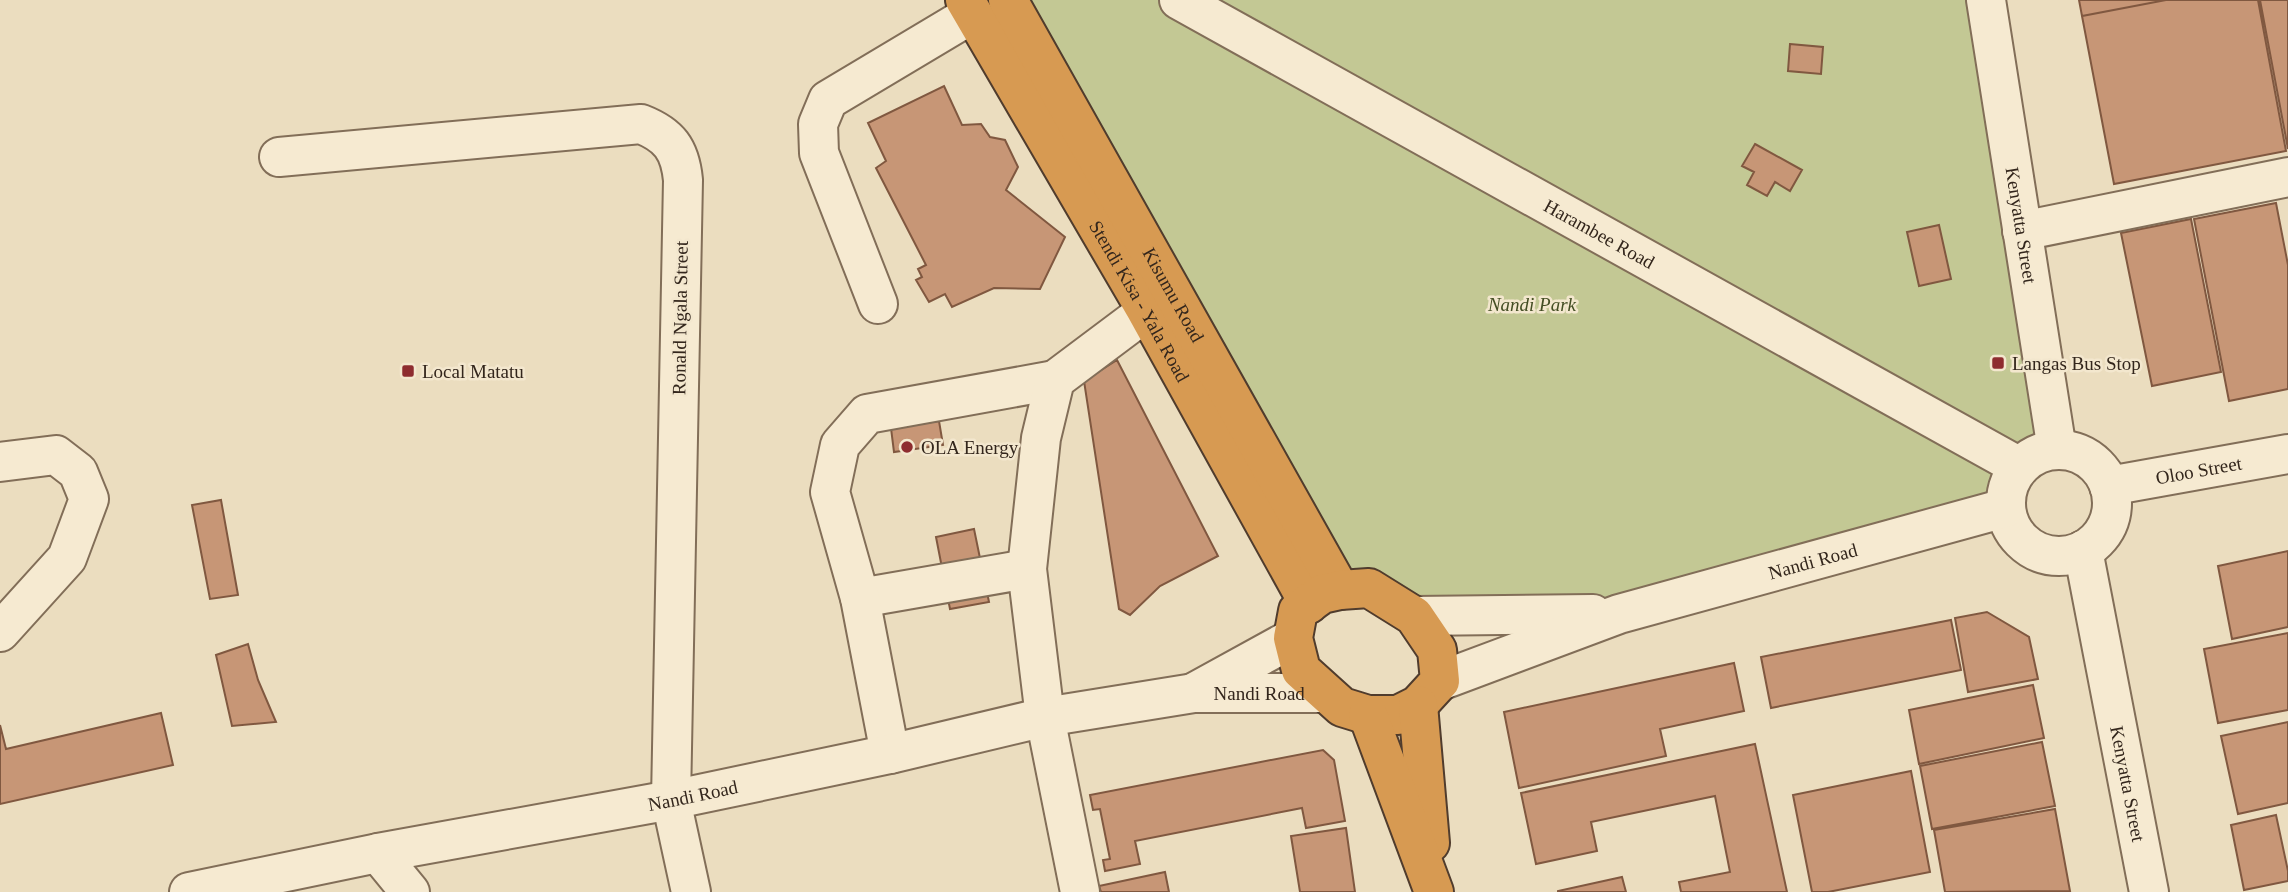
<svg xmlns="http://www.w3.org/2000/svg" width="2288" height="892" font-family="'Times New Roman',serif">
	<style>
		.green { fill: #c3c894 }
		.building { fill: #c79676; stroke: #805840; stroke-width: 2 }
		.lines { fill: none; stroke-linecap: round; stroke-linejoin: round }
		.minor-casing { stroke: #826e58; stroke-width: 42 }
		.highway-casing { stroke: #503c2d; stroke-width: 42 }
		.minor { stroke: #f6ead1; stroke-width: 38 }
		.highway { stroke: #d79a52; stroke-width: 38 }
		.poi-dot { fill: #8e2c2f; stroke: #f3e7ce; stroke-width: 2.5 }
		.labels { text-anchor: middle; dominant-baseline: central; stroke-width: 5; stroke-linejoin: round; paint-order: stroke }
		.street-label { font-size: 19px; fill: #33261c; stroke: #f3e7ce }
		.park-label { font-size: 19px; font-style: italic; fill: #444e24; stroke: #f3e7ce }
		.poi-label { font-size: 19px; fill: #33261c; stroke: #f3e7ce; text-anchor: start }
	</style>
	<rect width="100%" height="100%" fill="#ebddbf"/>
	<path class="green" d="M1010 0H1980L2048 444C2010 460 2009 467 1997 506L1615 607 1415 610 1338 584Z"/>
	<path class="building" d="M2079 0H2166L2082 16Z
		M2166 0H2258L2286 151 2114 184 2082 16Z
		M2260 0H2288V149Z
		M1790 44 1823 47 1821 74 1788 71Z
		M944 86 962 125 981 124 990 137 1005 140 1018 167 1006 190 1065 237 1040 289 994 288 952 307 945 294 929 302 916 280 922 277 918 269 926 265 876 168 886 161 868 123Z
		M1755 144 1802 170 1790 191 1775 182 1767 196 1747 185 1754 172 1742 166Z
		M2276 203 2288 265V389L2229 401 2194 219Z
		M2191 219 2221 372 2152 386 2121 233Z
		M1939 225 1951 279 1919 286 1907 232Z
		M1117 360 1218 556 1160 586 1130 615 1119 609 1084 381Z
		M939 421 943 445 894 452 891 428Z
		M221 500 238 595 210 599 192 505Z
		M974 529 989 602 950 609 936 537Z
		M2288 551V627L2232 639 2218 566Z
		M1987 612 2029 637 2038 679 1968 692 1955 618Z
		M1951 620 1961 670 1771 708 1761 657Z
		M2288 633V710L2218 723 2204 649Z
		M248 644 258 680 276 722 232 726 216 655Z
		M1734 663 1744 711 1660 729 1666 756 1519 788 1504 712Z
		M2033 685 2044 738 1919 764 1909 710Z
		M161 713 173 765 0 804V725L6 749Z
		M2288 722V803L2238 814 2221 736Z
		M2042 742 2055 806 1932 829 1920 766Z
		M1755 744 1787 892H1681L1679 882 1730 872 1715 796 1591 822 1597 851 1536 864 1521 793Z
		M1323 750 1334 760 1345 821 1306 828 1302 808 1135 841 1140 864 1105 871 1103 860 1110 859 1100 809 1093 810 1090 795Z
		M1911 771 1930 872 1828 892H1812L1793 795Z
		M2055 809 2070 891 1945 892 1934 830Z
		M2276 815 2288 871V881L2244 890 2231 825Z
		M1346 828 1355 892H1300L1291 836Z
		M1165 872 1169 892H1101L1099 886Z
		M1622 877 1626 892H1558V891Z"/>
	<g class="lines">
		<g class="minor-casing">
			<g id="minor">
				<path id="s1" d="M1179 0 2020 467"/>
				<path id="s2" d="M1986 0 2057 450"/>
				<path d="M279 157 641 124C669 135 680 149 683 180L671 800 691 892"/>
				<path d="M2022 231 2288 177"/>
				<path d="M878 304 819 153 818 124 828 100 972 14"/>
				<circle cx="2059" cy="503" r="53"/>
				<path d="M0 462 56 455 78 472 89 499 67 558 0 632"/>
				<path id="s3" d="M2109 486 2288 454"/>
				<path id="s4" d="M2083 550 2149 892"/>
				<path d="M860 598 1027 569"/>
				<path d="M1414 616 1593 614"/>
				<path id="s5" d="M1440 681 1619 614 2005 508"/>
				<path d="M1195 692 1293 638"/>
				<path d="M890 754 860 598 830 492 840 445 867 414 1055 380"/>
				<path d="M378 853 410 892"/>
				<path id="s6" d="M189 892 378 853 671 800 890 754 1045 717 1194 693H1324"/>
				<path d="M1080 892 1045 717 1027 569 1041 438 1055 380 1135 320 1166 284"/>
			</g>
		</g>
		<g class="highway-casing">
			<g id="highway">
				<path id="s7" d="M965 0 1146 310 1309 604"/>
				<path id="s8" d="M1008 0 1340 590"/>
				<path d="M1369 588 1414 616 1437 650 1440 681 1418 705 1398 715H1368L1342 707 1301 670 1293 638 1298 611 1322 594 1340 590Z"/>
				<path d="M1418 705 1430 843"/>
				<path d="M1368 715 1434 892"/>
			</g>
		</g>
		<use href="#minor" class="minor"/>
		<use href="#highway" class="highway"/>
	</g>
	<g class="poi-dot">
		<rect x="1991" y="356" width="14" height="14" rx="3.5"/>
		<rect x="401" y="364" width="14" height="14" rx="3.5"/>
		<circle cx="907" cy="447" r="7"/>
	</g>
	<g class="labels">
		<g class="street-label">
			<text stroke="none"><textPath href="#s2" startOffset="228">Kenyatta Street</textPath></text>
			<text stroke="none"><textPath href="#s1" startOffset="481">Harambee Road</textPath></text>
			<text stroke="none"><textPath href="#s8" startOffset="338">Kisumu Road</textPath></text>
			<text stroke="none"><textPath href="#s7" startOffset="348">Stendi Kisa - Yala Road</textPath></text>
			<text transform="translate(680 318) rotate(-89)">Ronald Ngala Street</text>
			<text stroke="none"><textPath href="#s3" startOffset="91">Oloo Street</textPath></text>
			<text stroke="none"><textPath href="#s5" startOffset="392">Nandi Road</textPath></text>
			<text stroke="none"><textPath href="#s6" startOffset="1090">Nandi Road</textPath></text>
			<text stroke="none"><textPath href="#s4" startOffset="238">Kenyatta Street</textPath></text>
			<text stroke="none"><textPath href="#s6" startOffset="513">Nandi Road</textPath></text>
		</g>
		<g class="park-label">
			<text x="1532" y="304">Nandi Park</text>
		</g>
		<g class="poi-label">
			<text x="2012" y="363">Langas Bus Stop</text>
			<text x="422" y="371">Local Matatu</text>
			<text x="921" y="447">OLA Energy</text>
		</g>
	</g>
</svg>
